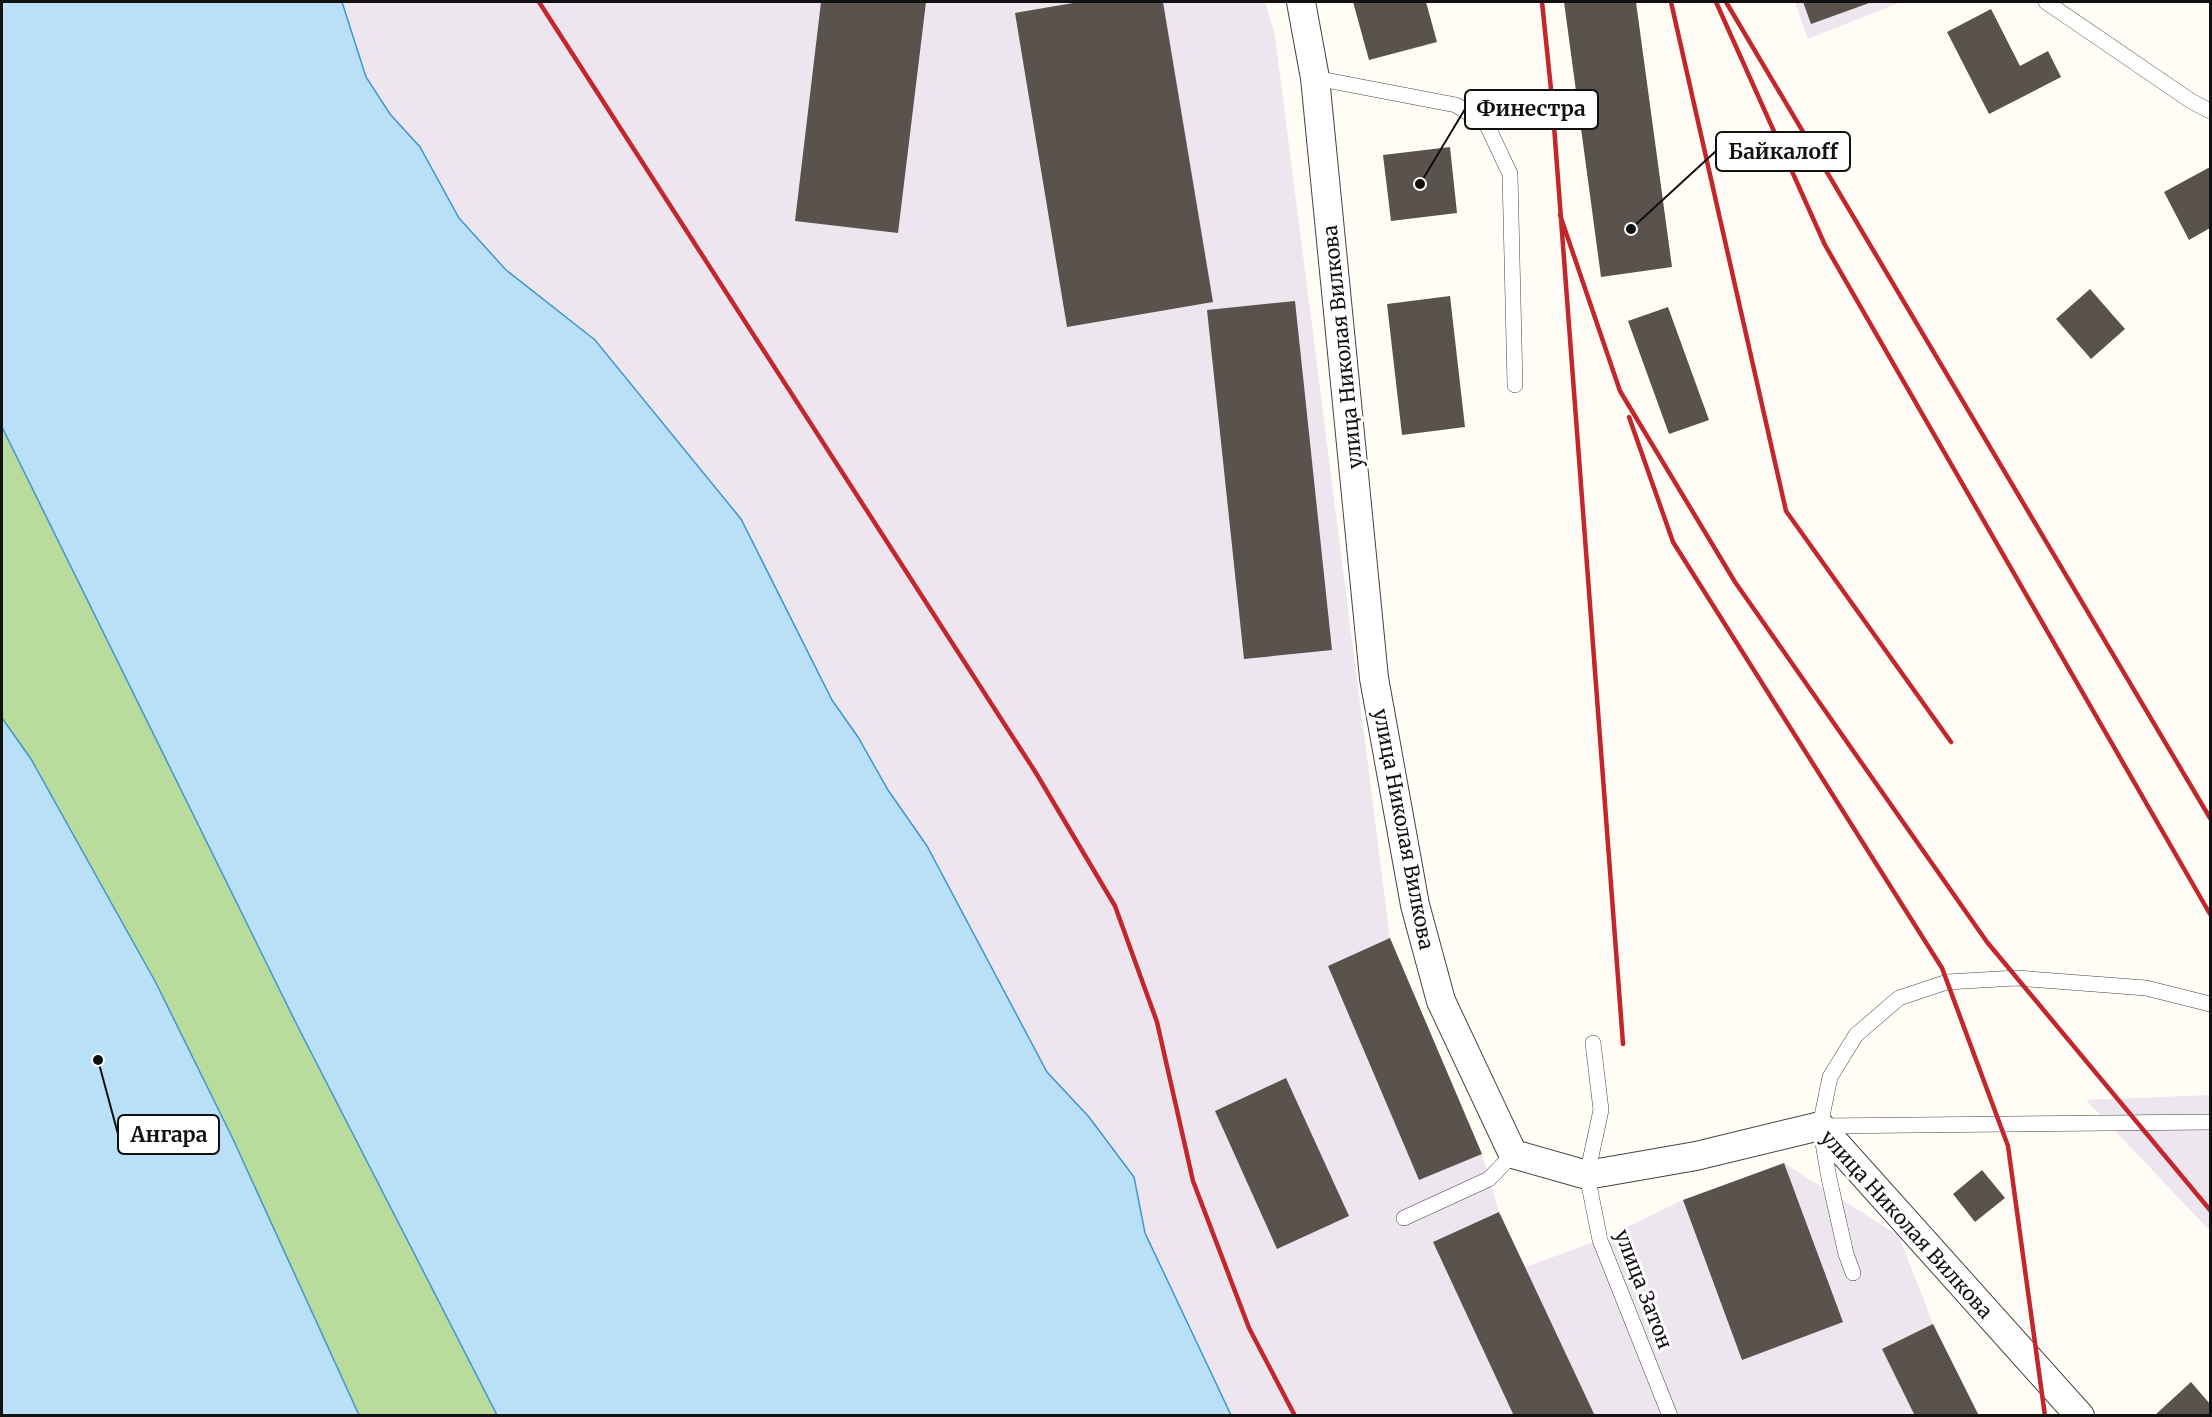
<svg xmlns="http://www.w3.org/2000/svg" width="2212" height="1417" font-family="Merriweather,serif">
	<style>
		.industrial { fill: #eee6ef }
		.forest { fill: #b9dc9c }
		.water { fill: #b9e0f7; stroke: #3f96cf; stroke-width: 1.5 }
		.building { fill: #5a524d }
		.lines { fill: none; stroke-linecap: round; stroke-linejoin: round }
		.service-casing { stroke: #444; stroke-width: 16 }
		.minor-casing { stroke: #444; stroke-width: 30 }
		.service { stroke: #fff; stroke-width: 15 }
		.minor { stroke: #fff; stroke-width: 28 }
		.rail { stroke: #c4262e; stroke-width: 4.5 }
		.labels { text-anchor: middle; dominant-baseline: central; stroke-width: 6; stroke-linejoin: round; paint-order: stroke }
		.street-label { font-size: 20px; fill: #111; stroke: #fff }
		.leader { fill: none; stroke: #111; stroke-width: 2 }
		.callout-dot { fill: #111; stroke: #fff; stroke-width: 2 }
		.callout { fill: #fff; stroke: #111; stroke-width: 2 }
		.callout-label { font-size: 21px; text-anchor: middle; font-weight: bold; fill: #111 }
	</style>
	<rect width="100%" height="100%" fill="#fffdf5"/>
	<path class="industrial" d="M342 2H1265L1275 35 1390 938 1482 1154 1499 1212 1525 1267 1600 1240 1683 1200 1784 1163 1899 1236 1933 1324 1979 1415H1231L1145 1233 1134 1177 1089 1117 1047 1072 927 846 888 790 858 737 832 700 741 519 595 340 506 270 459 218 420 147 390 114 366 77Z
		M1795 2H1901L1808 39Z
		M2210 1095V1231L2086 1100Z"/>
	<path class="forest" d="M2 427 296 1023 497 1415H359L232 1137 156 983 31 759 2 718Z"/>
	<path class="water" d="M2 2H342L366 77 390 114 420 147 459 218 506 270 595 340 741 519 832 700 858 737 888 790 927 846 1047 1072 1089 1117 1134 1177 1145 1233 1231 1415H497L296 1023 2 427Z
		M2 718 31 759 156 983 232 1137 359 1415H2Z"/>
	<path class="building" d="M821 2H926L898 233 795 221Z
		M1079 2H1163L1213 302 1067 327 1015 13Z
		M1353 2H1426L1437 42 1369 60Z
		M1564 2H1636L1672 267 1601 277Z
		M1803 2H1872L1811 24Z
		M1991 9 2020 66 2048 51 2061 77 1989 114 1947 32Z
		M1450 147 1457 213 1391 221 1383 155Z
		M2210 167V228L2189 240 2164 192Z
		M2090 289 2125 329 2091 359 2056 319Z
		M1450 296 1465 427 1402 435 1387 304Z
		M1295 301 1332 650 1244 659 1207 310Z
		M1668 307 1709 420 1669 434 1628 321Z
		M1390 938 1482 1154 1419 1180 1328 966Z
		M1286 1078 1349 1216 1277 1249 1215 1111Z
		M1784 1163 1843 1322 1742 1360 1683 1200Z
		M1982 1170 2005 1198 1975 1222 1953 1194Z
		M1499 1212 1525 1267 1595 1416H1514L1433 1242Z
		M1933 1324 1979 1416H1915L1882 1349Z
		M2191 1382 2210 1404V1416H2154Z"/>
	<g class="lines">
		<g class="service-casing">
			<path id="service" d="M2046 2 2191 101 2210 111
				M1315 78 1456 105 1487 125 1510 174 1515 385
				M1593 1043 1601 1110 1587 1175 1600 1240 1670 1416
				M1821 1126 2210 1122
				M1404 1218 1489 1179 1513 1154
				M1853 1273 1846 1254 1829 1178 1820 1126 1830 1077 1856 1035 1899 998 1947 982 2016 978 2146 988 2210 1004"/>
		</g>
		<g class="minor-casing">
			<path id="minor" d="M1301 2 1315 78 1374 678 1415 905 1441 1001 1513 1154 1587 1175 1696 1156 1820 1126 2080 1416"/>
		</g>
		<use href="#service" class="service"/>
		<use href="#minor" class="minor"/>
		<path class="rail" d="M539 2 1036 773 1115 906 1157 1022 1193 1181 1249 1328 1295 1416
			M1542 2 1552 99 1623 1044
			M1671 2 1786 511 1951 742
			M1716 2 1825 245 2210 914
			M1726 2 2210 818
			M1560 215 1620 391 1735 582 1987 942 2210 1210
			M1629 417 1673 542 1942 968 2008 1146 2045 1416"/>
	</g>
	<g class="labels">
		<g class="street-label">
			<text transform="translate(1342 347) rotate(-96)">улица Николая Вилкова</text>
			<text transform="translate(1404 829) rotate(79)">улица Николая Вилкова</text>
			<text transform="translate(1907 1224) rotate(48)">улица Николая Вилкова</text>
			<text transform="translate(1644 1289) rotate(69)">улица Затон</text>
		</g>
	</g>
	<path class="leader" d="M1420 184L1465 109M1631 229L1716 151M98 1060L118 1134"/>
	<g class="callout-dot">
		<circle cx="1420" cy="184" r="6"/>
		<circle cx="1631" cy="229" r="6"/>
		<circle cx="98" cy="1060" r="6"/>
	</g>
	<g class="callout">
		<rect x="1465" y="90" width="133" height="39" rx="6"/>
		<rect x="1716" y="132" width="134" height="39" rx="6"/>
		<rect x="118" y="1115" width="101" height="39" rx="6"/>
	</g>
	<g class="callout-label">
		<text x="1531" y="116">Финестра</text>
		<text x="1783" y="159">Байкалoff</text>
		<text x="169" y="1142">Ангара</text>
	</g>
	<rect width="2212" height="1417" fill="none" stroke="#111111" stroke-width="6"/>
</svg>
